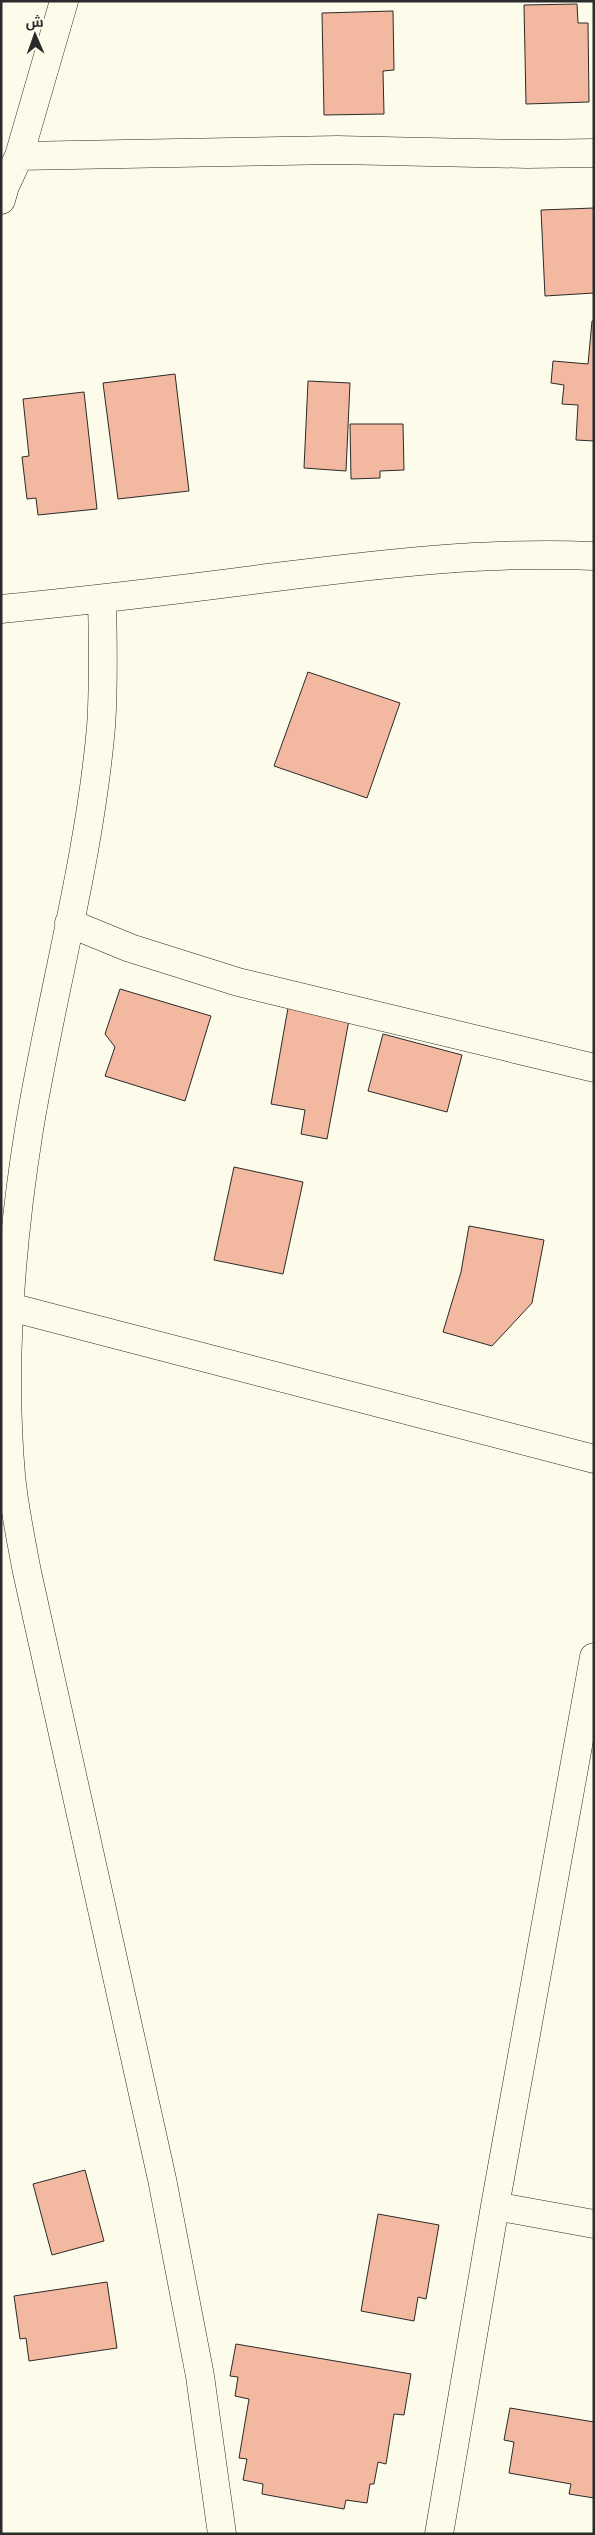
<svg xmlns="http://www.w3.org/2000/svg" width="595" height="2535" font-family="'Asap Condensed',Cairo,sans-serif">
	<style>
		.building { fill: #f2b8a0; stroke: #2b2b2b }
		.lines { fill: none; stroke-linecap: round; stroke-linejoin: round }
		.minor-casing { stroke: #2b2b2b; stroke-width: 29 }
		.minor { stroke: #fdfbea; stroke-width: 28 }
	</style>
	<rect width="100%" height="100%" fill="#fdfbea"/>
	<path class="building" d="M577 4 578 23H588L589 102 526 104 524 5Z
		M393 11 394 70 383 71 384 114 324 115 322 13Z
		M594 208V293L545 296 541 210Z
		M592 321H594V441L576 440 578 405 562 404 564 385 551 383 553 361 588 364Z
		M175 374 189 491 118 499 103 383Z
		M308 381 350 383 346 471 304 468Z
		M84 392 97 509 38 515 36 498 27 499 22 457 29 456 23 399Z
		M350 424H403L404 470 380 471V478L351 479Z
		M308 672 400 703 367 798 274 766Z
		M120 989 211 1016 185 1101 105 1076 115 1047 105 1034Z
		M288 1008 349 1020 327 1139 301 1134 305 1110 271 1104Z
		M383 1034 462 1055 447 1112 368 1091Z
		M234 1167 303 1182 283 1274 214 1260Z
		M469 1226 544 1240 532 1303 492 1346 443 1332 461 1272Z
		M85 2170 104 2241 52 2255 33 2184Z
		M378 2214 439 2225 426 2299 418 2297 414 2321 361 2311Z
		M107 2282 117 2348 29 2361 26 2338 20 2339 14 2296Z
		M236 2344 411 2374 404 2415 394 2414 386 2464 378 2462 374 2484H370L367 2503 346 2500 344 2509 262 2494 263 2484 243 2480 247 2459 239 2458 249 2399 235 2396 238 2377 230 2376Z
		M510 2408 594 2422V2498L569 2494 571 2484 509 2473 514 2442 504 2440Z"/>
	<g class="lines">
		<g class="minor-casing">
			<path id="minor" d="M19 156 337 150 527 154 594 153
				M1 200 5 186 19 156 64 1
				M102 599C103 642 104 685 101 727 89 863 51 996 29 1130 11 1243 1 1361 11 1475 14 1507 21 1540 27 1572L162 2179 200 2376 222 2534
				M1 609C93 600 185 589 276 577 381 564 488 551 594 556
				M69 923 130 948 238 982 594 1068
				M10 1307 594 1459
				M495 2206 594 2224
				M439 2534 495 2206 594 1657"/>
		</g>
		<use href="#minor" class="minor"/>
	</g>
	<rect width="595" height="2535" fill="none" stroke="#2b2b2b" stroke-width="5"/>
	<g transform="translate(35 35) rotate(358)" stroke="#fdfbea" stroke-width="4" paint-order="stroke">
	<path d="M0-4L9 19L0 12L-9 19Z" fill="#2b2b2b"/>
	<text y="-8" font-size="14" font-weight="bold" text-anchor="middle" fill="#2b2b2b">ش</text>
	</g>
</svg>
